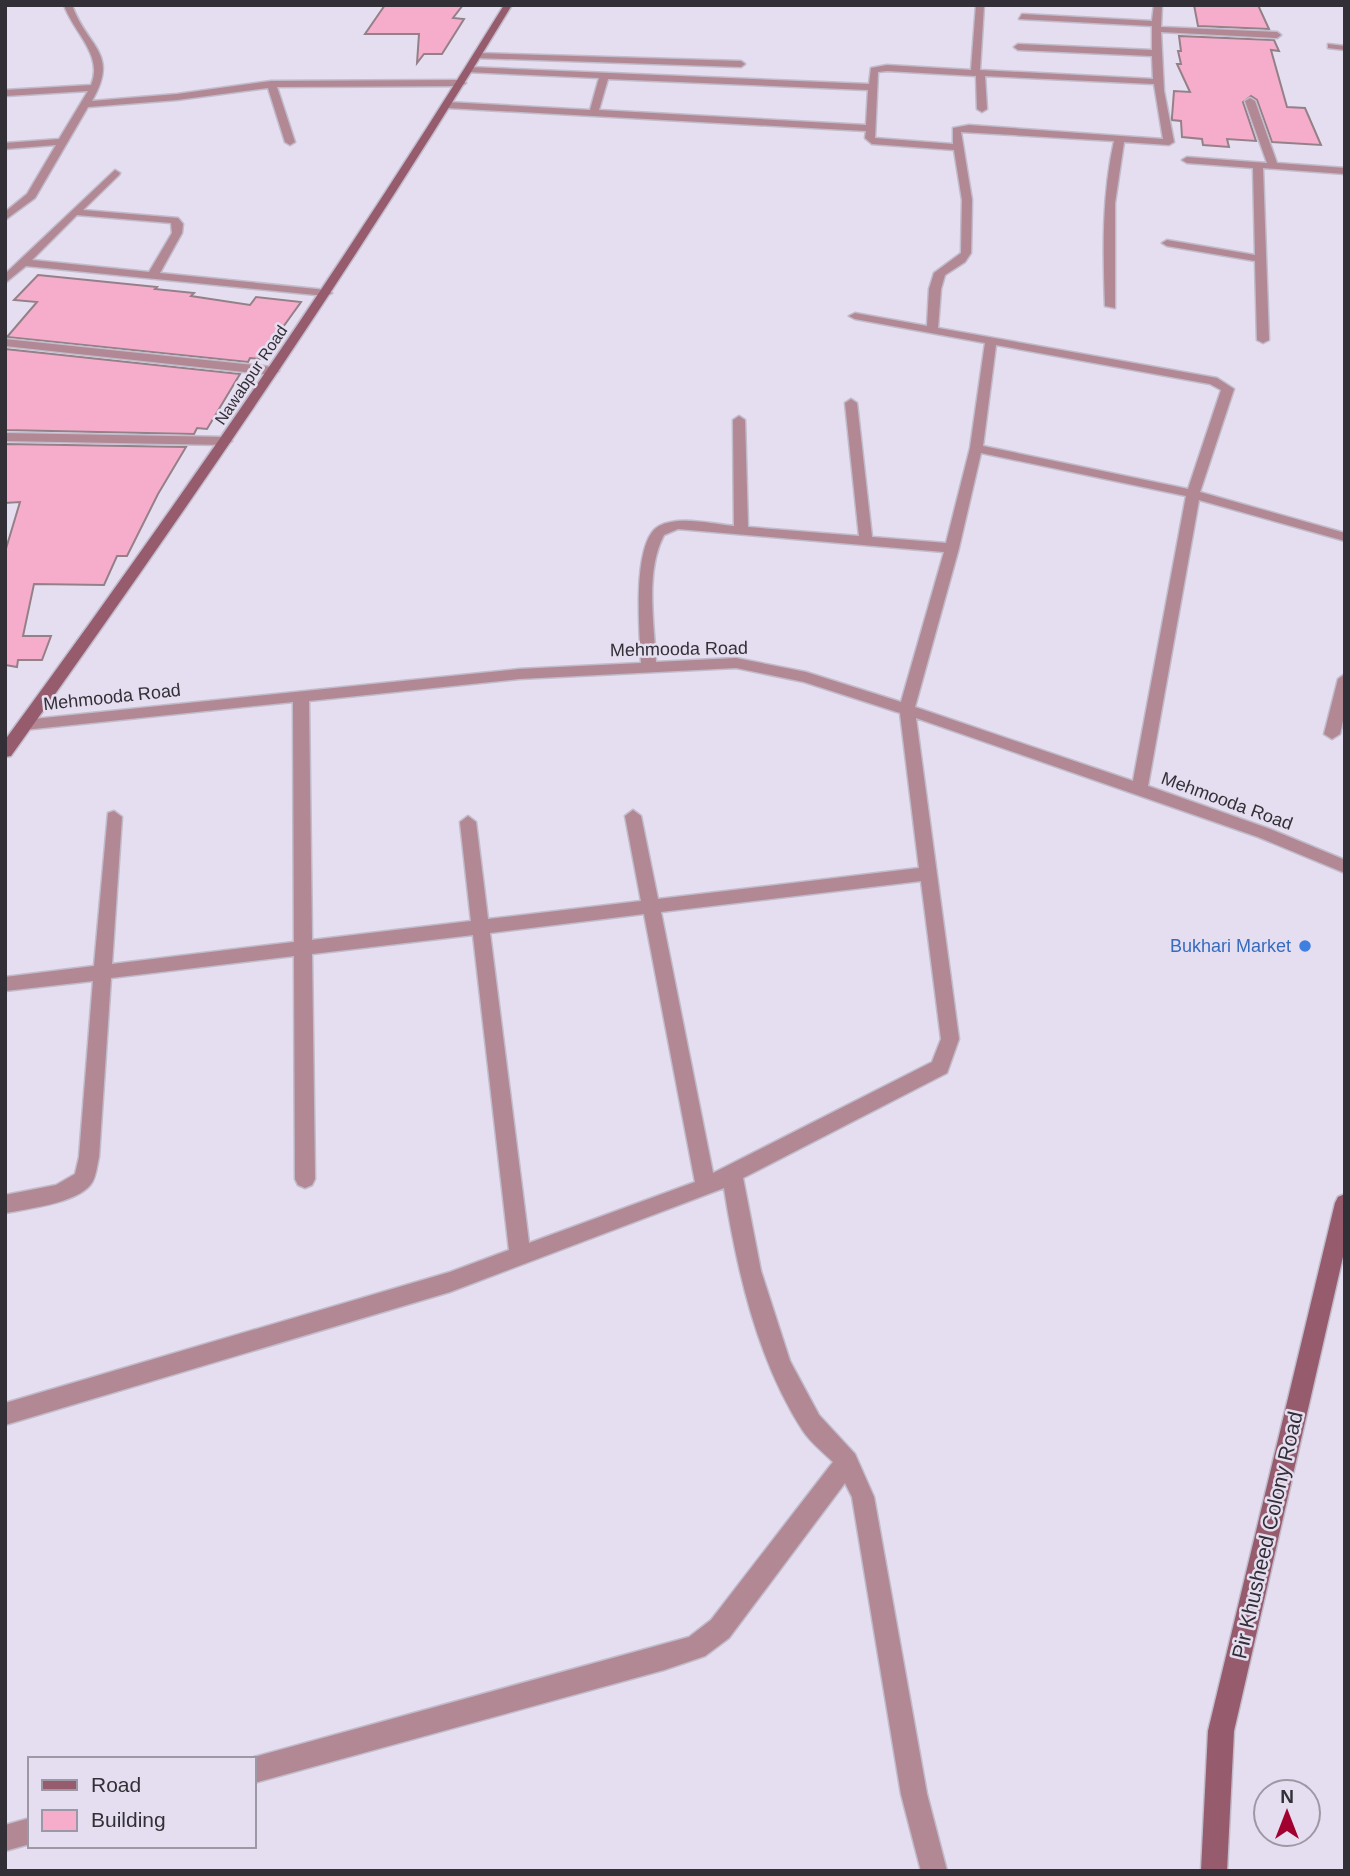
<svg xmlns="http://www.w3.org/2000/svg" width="1350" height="1876" font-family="Arial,sans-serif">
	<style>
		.building { fill: #f5adcb; stroke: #948188; stroke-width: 2 }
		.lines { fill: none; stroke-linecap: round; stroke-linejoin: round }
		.lane-casing { stroke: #c1bbcb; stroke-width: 3 }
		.street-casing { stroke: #c1bbcb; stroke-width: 3 }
		.secondary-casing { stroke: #c1bbcb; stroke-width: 3 }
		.lane { fill: #b18893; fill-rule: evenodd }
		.street { fill: #b18893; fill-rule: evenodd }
		.secondary { fill: #965c6d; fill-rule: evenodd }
		.shop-dot { fill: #3f7fe0; stroke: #e5def0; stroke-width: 2.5 }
		.labels { text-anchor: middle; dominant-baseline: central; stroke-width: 5; stroke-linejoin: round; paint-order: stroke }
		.far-street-label { font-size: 16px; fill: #322f36; stroke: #e5def0 }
		.street-label { font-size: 18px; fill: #322f36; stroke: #e5def0 }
		.shop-label { font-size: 18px; fill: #366cbe; stroke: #e5def0; text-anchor: end }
		.near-street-label { font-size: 21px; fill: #322f36; stroke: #e5def0 }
	</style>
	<rect width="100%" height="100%" fill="#e5def0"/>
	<path class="building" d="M385 5H463L453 18 464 19 442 54H424L417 63 419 34H365Z
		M1194 5H1258L1269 29 1198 26Z
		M1179 36 1274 40 1279 51 1271 50 1287 107 1305 108 1321 145 1272 142 1257 100 1251 96 1243 102 1256 141 1227 139 1229 147 1203 145 1202 139 1182 137 1181 121 1172 120V117L1174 91 1190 92 1177 64H1181L1178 51H1181Z
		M38 275 157 287 155 289 194 293 191 296 250 305 256 297 301 302 260 359 250 358 248 362 7 337 37 302 14 300Z
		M5 349 240 374 207 429 197 428 194 434 5 430Z
		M5 444 186 447 158 494 127 556H117L104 585 34 584 23 636H51L42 660H18L17 667 5 665V552L20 502 5 503Z"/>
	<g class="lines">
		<g class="lane-casing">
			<path id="lane" d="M1328 44 1345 46V50L1328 48Z"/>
		</g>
		<g class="street-casing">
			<path id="street" d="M64 5H72C87 48 120 52 92 101L177 94 271 81 461 80 466 83 461 86 277 87 295 142 290 145 285 142 268 88 177 100 88 107 35 198 5 220V212L27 194 56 145 5 149V143L59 139 88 91 5 96V90L91 85C104 55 73 32 64 5Z
				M976 5H984L980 70 1153 79 1152 56 1018 50 1014 47 1018 44 1152 50V26L1019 19 1022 14 1152 21 1154 5H1162L1161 27 1277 32 1281 35 1277 38 1161 32 1164 91 1174 142 1169 145 1124 142 1115 203V308L1105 306C1103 250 1102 196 1114 141L961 132 972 200 971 253 965 262 945 275 941 289 938 328 1217 378 1234 389 1200 492 1345 533V541L1199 500 1148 786 1270 829 1345 860V873L1258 837 916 718 959 1039 947 1073 743 1178 761 1271 790 1361 819 1415 855 1454 874 1497 927 1794 947 1871H921L901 1794 852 1497 845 1483 729 1638 705 1656 664 1670 254 1783V1759H250L254 1757 689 1637 711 1620 833 1462C823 1452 811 1443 803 1431 757 1360 737 1270 724 1188L450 1292 5 1425V1403L450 1272 509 1250 473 935 312 954 315 1179 312 1185 305 1188 298 1185 295 1179 294 956 111 978 99 1157C97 1165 96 1178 91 1184 77 1203 27 1209 5 1213V1195L56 1185 75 1174 79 1157 93 981 5 991V977L94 966 108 813 114 811 122 817 112 964 294 942 293 702 24 730 16 725 24 720 519 669 641 663C640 635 631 541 659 526 679 515 712 524 734 526L733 420 739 416 745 420 748 527 859 536 845 403 851 399 857 403 872 537 946 543 970 448 985 343 855 319 849 316 855 313 927 326 929 289 934 273 961 253 962 200 954 150 872 144 865 138 866 131 447 108 442 105 447 102 590 110 599 78 466 72 464 70 469 67 869 84 871 68 887 65 971 70ZM887 71 976 76 977 109 982 112 987 109 985 76 1154 84 1163 139 969 125 953 128V144L875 138 878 72ZM608 79 868 90 866 125 599 110ZM996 345 1210 384 1221 390 1188 489 983 446ZM981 453 1186 496 1133 781 915 707 959 548ZM678 529 944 552 901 702 806 672 736 658 656 662C654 623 645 571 664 535ZM736 668 804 682 900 713 919 868 658 899 641 816 633 810 625 816 641 901 488 919 476 822 468 816 460 822 471 921 312 940 309 701 519 679ZM921 881 941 1039 932 1062 713 1173 661 912ZM644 914 695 1182 529 1243 490 933Z
				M478 53 741 61 745 64 741 67 475 58 474 56Z
				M1250 98 1255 101 1277 163 1345 168V174L1263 168 1269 340 1263 343 1257 340 1255 261 1167 246 1162 243 1167 240 1255 255 1253 168 1187 163 1182 160 1187 157 1267 163 1245 101Z
				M115 170 120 173 119 175 83 210 178 218 183 224 182 233 160 273 326 290 332 293 326 296 26 266 5 283V274ZM77 215 171 223 172 233 149 272 32 260Z
				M5 339 273 367 279 371 273 375 5 346Z
				M5 433 226 437 232 441 226 445 5 441Z
				M1345 674V712L1340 734 1332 739 1324 734 1338 679Z
				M30 1818V1844L5 1851V1825Z"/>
		</g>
		<g class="secondary-casing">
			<path id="secondary" d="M504 5H512C356 263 186 511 11 756L5 757V740C180 501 348 258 504 5Z
				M1345 1194V1248L1234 1731 1227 1871H1201L1208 1731 1335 1203 1338 1197Z"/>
		</g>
		<use href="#lane" class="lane"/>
		<use href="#street" class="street"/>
		<use href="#secondary" class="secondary"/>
	</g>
	<circle class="shop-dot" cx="1305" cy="946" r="7"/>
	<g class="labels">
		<g class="far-street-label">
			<text transform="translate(251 375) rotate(-56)">Nawabpur Road</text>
		</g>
		<g class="street-label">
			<text transform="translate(679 649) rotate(-1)">Mehmooda Road</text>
			<text transform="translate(112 697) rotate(-6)">Mehmooda Road</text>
			<text transform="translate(1227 801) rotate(20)">Mehmooda Road</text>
		</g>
		<g class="shop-label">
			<text x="1291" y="946">Bukhari Market</text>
		</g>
		<g class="near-street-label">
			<text transform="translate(1267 1535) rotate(-77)">Pir Khusheed Colony Road</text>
		</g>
	</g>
	<rect width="1350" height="1876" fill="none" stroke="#322f36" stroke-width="14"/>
	<rect x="28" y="1757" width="228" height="91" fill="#e5def0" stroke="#9d98a6" stroke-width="2"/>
	<rect x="42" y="1780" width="35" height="10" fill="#965c6d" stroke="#9d98a6" stroke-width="2"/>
	<text x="91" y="1792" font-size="21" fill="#322f36">Road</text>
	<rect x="42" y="1810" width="35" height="21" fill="#f5adcb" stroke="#9d98a6" stroke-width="2"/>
	<text x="91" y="1827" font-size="21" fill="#322f36">Building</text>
	<g transform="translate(1287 1813)"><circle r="33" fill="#e5def0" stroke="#9d98a6" stroke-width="2"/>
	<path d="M0-5L12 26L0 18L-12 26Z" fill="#a20130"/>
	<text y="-10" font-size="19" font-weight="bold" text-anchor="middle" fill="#322f36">N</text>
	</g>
</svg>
